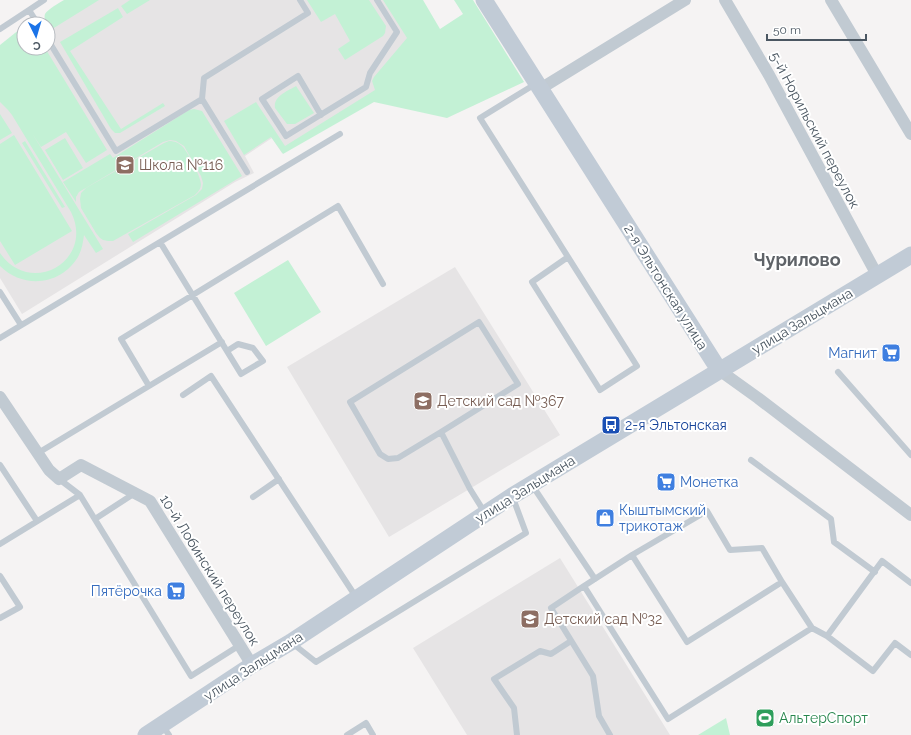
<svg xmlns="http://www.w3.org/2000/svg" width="911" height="735" font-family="Raleway,sans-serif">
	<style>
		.education { fill: #e6e4e5 }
		.green { fill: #c3f1d5 }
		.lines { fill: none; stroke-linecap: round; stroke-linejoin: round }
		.lane { stroke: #c1cad2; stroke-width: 6 }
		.street { stroke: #c1cad2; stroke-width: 12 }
		.secondary { stroke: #c1cbd6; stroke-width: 17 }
		.labels { text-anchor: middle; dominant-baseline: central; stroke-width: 4; stroke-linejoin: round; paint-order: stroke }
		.street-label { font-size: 14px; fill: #4a5661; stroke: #fff }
		.education-label { font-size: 14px; fill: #785e54; stroke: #fff; text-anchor: start }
		.shop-label { font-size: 14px; fill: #366cbe; stroke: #fff; text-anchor: end }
		.transit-label { font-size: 14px; fill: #164399; stroke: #fff; text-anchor: start }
		.leisure-label { font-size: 14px; fill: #27864d; stroke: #fff; text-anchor: start }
		.district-label { font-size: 18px; font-weight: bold; fill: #5f6368; stroke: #fff }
	</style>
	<rect width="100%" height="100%" fill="#f5f3f3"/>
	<path class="education" d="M92 0H386L424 61 282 153 272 138 245 156 254 173 235 182 22 314 0 278V59L24 48H48V27Z
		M455 267 560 435 389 537 287 367Z
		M560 558 670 735H467L413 648Z"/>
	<path class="green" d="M64 0H99L49 31 48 29V24H46C45 21 44 17 45 14 48 9 59 3 64 0Z
		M130 0H150L127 14 121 6Z
		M307 0H369L386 26 385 33 383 36 345 60 338 49 350 41 335 14 321 22Z
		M383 0H423L440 29 463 14 454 0H473L524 82 447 118 374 102 283 154 271 137 244 155 224 121 256 102 285 146 375 90 372 81 374 77 407 38Z
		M118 8 123 17 70 51 121 129 163 103 165 106 120 133H115L111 129 60 42Z
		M24 27V48H45L107 150 86 163 66 132 41 147 32 133 103 249 96 253 84 235C83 242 82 249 79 255 63 285 24 290 0 266V253C31 298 95 260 71 212L12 115 8 110 0 102V45L20 29Z
		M296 86 314 113 295 124H287L275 108C273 96 288 91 296 86Z
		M194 109 202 111 242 176 133 242 128 234 196 195 202 189 203 183 201 176 184 146 176 141 170 140 163 142 79 192 76 197V202L63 182 110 154 113 158 189 110Z
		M0 114 12 133 0 140Z
		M14 135 72 231 15 265 0 241V144Z
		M65 138 83 168 63 180 45 150Z
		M25 141 65 207 62 208 22 143Z
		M169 141C175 141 179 143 183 147 188 153 201 177 201 184 201 189 198 192 195 195L113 241H108L103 240 100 238 96 233 81 208 80 199 81 193 86 188 164 143Z
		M288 260 321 312 266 346 234 293Z
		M726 718 730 735H698Z"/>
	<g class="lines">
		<path class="lane" d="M38 24 29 10 44 0
			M0 29 29 10
			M48 40 116 151 202 99
			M537 83 480 118 637 366 600 390 532 282 568 257
			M321 115 298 76 262 99 286 136 366 87 370 73 397 32 377 0
			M247 172 202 99 204 78 308 13 300 0
			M160 242 241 374 263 361 253 348 238 344 227 351
			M0 292 21 325
			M0 338 340 134
			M838 372 911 455
			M149 386 121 339 338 206 383 284
			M183 395 211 376 356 597
			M441 432 398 458 388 459 380 454 350 402 479 322 518 384 441 432 470 489 485 513
			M38 453 222 342
			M751 460 831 519 834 542 875 572
			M0 465 37 521
			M59 479 80 495 191 676 240 645
			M532 485 595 579
			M253 497 279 479
			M95 519 135 493
			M0 544 80 495
			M632 555 707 511 730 550 762 548 782 582
			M0 576 20 607 0 618
			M911 583 882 561 827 636 873 671 895 643 911 655
			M584 586 551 608 593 676 599 716 610 735
			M812 628 668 719 584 586 632 555 687 642 782 582 812 628 827 636
			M292 643 316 662 526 533 513 498
			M162 725 169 735
			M347 735 366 723 373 735
			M517 735 514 708 494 679 540 651 551 654 571 641"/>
		<path class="street" d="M725 0 769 75 877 275
			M831 0 911 134
			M540 89 685 0
			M719 370 758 398 911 515
			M0 397 49 470 59 479 81 465 150 501 252 665"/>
		<path class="secondary" d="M484 0 719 370
			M146 735 252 665 291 642 512 496 911 255"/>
	</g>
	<defs>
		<g id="school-square" transform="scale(1)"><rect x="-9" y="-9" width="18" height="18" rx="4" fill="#8d6e63" stroke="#fff"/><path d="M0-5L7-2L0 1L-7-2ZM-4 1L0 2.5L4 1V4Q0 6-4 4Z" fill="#fff"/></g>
		<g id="supermarket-square" transform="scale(1)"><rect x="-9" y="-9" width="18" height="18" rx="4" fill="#3f7fe0" stroke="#fff"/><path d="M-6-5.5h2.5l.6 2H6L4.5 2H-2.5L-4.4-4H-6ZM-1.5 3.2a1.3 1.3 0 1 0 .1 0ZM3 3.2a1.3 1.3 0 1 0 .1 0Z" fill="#fff"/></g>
		<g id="bus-square" transform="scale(1)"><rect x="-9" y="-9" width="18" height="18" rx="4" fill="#1a4fb4" stroke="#fff"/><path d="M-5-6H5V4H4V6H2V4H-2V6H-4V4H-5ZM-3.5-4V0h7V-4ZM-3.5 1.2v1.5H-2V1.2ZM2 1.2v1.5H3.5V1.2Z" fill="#fff"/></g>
		<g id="shop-square" transform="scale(1)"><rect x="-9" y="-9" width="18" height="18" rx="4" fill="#3f7fe0" stroke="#fff"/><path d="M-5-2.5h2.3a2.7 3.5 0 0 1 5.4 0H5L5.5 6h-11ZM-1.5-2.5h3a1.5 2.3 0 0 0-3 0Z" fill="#fff"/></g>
		<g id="stadium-square" transform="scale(1)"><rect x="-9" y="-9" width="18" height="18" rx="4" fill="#2e9e5b" stroke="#fff"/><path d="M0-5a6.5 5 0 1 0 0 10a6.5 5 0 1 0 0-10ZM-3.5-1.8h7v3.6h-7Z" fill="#fff"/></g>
	</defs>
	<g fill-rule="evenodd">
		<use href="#school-square" x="125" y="165"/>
		<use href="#supermarket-square" x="891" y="353"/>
		<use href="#school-square" x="423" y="401"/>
		<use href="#bus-square" x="611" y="425"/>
		<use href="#supermarket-square" x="666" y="482"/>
		<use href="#shop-square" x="605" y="518"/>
		<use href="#supermarket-square" x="176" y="591"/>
		<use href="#school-square" x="530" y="619"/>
		<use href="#stadium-square" x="765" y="718"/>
	</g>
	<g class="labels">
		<g class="street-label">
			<text transform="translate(815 130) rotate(62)">5-й Норильский переулок</text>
			<text transform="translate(666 287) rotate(58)">2-я Эльтонская улица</text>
			<text transform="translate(802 321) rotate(-31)">улица Зальцмана</text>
			<text transform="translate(525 489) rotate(-32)">улица Зальцмана</text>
			<text transform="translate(210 570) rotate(58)">10-й Лобинский переулок</text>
			<text transform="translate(253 666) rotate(-33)">улица Зальцмана</text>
		</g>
		<g class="education-label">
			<text x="139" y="165">Школа №116</text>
			<text x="437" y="401">Детский сад №367</text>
			<text x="544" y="619">Детский сад №32</text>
		</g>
		<g class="shop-label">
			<text x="877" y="353">Магнит</text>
			<text x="680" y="482" text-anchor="start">Монетка</text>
			<text x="619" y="510" text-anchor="start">Кыштымский<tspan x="619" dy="16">трикотаж</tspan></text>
			<text x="162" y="591">Пятёрочка</text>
		</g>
		<g class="transit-label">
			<text x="625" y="425">2-я Эльтонская</text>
		</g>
		<g class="leisure-label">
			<text x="779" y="718">АльтерСпорт</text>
		</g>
		<g class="district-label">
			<text x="797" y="259">Чурилово</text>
		</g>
	</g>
	<g transform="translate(36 36) rotate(175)"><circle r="19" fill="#ffffff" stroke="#b7bbc0"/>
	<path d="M0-3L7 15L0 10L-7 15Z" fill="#1a73e8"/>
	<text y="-6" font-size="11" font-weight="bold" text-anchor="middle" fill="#4a5661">С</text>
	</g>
	<path d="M767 34v6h99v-6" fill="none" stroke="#4a5661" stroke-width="2"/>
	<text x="773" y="34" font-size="12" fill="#4a5661" stroke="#ffffff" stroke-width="3" paint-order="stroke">50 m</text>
</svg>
